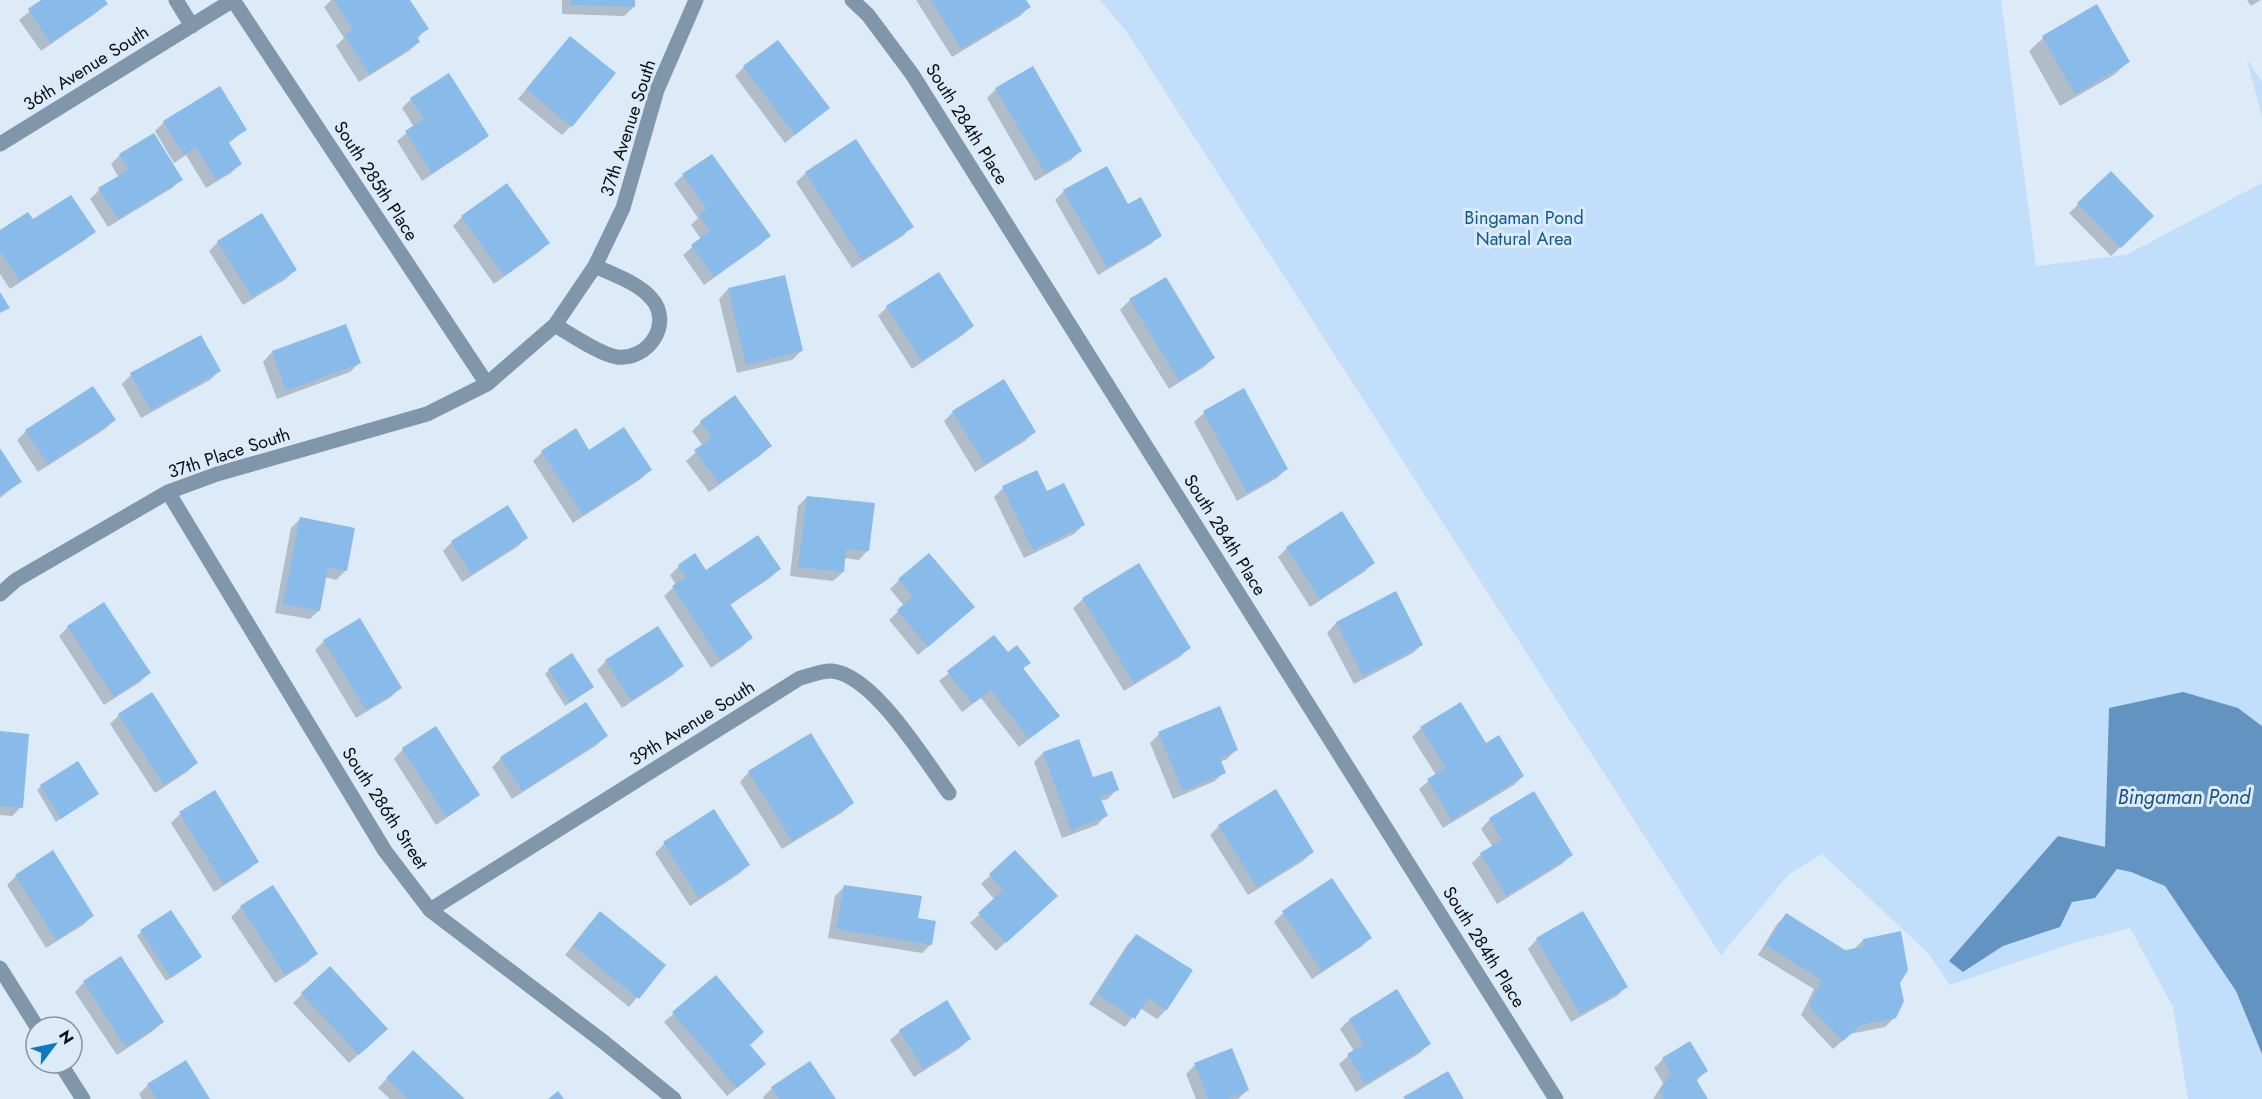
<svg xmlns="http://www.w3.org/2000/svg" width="2262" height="1099" font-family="Jost,sans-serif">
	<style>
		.green { fill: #c1defa }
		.water { fill: #6293c1 }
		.shadow { fill: #0003 }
		.building { fill: #88bbea }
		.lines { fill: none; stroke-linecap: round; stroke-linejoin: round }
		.minor { stroke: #8096aa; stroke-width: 15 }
		.labels { text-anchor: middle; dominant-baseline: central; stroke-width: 6; stroke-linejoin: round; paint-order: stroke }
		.street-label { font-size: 18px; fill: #0b0f14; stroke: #ddebf9 }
		.park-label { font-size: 18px; fill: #0b5b95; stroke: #ddebf9 }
		.water-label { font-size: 20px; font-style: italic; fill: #19507c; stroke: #ddebf9 }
	</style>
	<rect width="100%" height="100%" fill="#ddebf9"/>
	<path class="green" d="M1100 0H2001L2036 266 2126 255 2262 183V726L2238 708H2109L2105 847 1963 972 2003 946 2060 927 2072 902 2095 898 2117 869 2131 872 2165 885 2236 991 2262 1054V1099H2188L2173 1007 2130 928 2070 944 1950 985 1928 953 1822 854 1789 874 1721 955 1126 31Z
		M2247 59 2262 82V118Z"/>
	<path class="water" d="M2183 692 2238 708 2262 726V1054L2236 991 2165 886 2131 872 2117 869 2095 898 2072 902 2060 927 2003 946 1963 972 1949 961 2058 836 2105 847 2109 708Z"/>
	<path class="shadow" d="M44 0H103L106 4 96 13 41 51 19 20Z
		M331 0H408L427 28 418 38V42L409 51 359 82 336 46 344 38 324 7Z
		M562 0H634V7L624 16 562 14Z
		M916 0H1024L1029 7 1020 16 952 57Z
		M2247 0H2261L2251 6Z
		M2096 7 2128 62 2114 75 2060 106 2029 51 2043 38Z
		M570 38 571 126 562 135 518 99Z
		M744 67 828 108 785 143 735 76Z
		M996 89 1080 151 1071 160 1035 181 987 98Z
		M411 99 488 135 478 144 422 181 397 141 414 127 402 108Z
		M164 122 245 130 228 144 240 164 231 173 206 188 186 155 174 163 155 131Z
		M856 141 912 226 903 236 852 268 796 182 806 173Z
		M120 155 181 179 172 188 108 227 90 199 99 190 119 178 111 164Z
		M2111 173 2152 216 2111 256 2069 213Z
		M683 175 769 236 760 245 704 285 683 255 701 239 691 225 698 218 674 184Z
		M1064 191 1160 235 1151 244 1098 275 1055 200Z
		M462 217 548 243 539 252 494 284 453 226Z
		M32 222 94 231 85 240 10 289 0 274V232Z
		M218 242 295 270 286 279 243 305 209 251Z
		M1165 279 1213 358 1204 367 1169 389 1120 310 1129 301Z
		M728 289 801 351 792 360 737 373 719 299Z
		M887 307 973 326 963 335 912 369 878 316Z
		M345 326 359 363 350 372 277 399 263 362 272 352Z
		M219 371 210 380 141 418 122 384 131 375Z
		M1003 381 1034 432 1025 441 975 472 944 421 953 412Z
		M1243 390 1286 469 1277 478 1237 501 1194 422 1204 413Z
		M114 420 105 429 38 472 17 440 26 431Z
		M701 422 770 446 761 455 709 492 686 461 703 446 692 431Z
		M0 450 20 482 0 498Z
		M542 452H589L650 470 641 479 573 523 533 461Z
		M1003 488 1046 493 1083 525 1074 534 1024 558 994 497Z
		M807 497 868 550 859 560 844 558 843 572 833 581 790 576 798 506Z
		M300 519 346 570 336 580 325 577 319 610 310 619 275 613 291 528Z
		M526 538 517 547 462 582 443 551 452 542Z
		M1287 548 1373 563 1364 572 1310 607 1278 557Z
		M1138 565 1189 648 1180 657 1124 691 1073 608 1083 599Z
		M679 566 706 572 779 569 770 578 729 606 751 638 742 647 711 668 664 596 676 585 670 575Z
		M899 580 964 616 918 655 889 620 904 606 890 589Z
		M1395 593 1422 644 1413 653 1354 684 1327 633 1336 623Z
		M104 604 149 673 140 682 104 705 59 636 68 627Z
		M994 637 1008 654 1029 662 1022 670 1058 716 1019 747 981 698 962 712 939 681Z
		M324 641 400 688 391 697 356 718 315 650Z
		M606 661 682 666 673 675 622 708 597 670Z
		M549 670 592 687 565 706 545 674Z
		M1219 708 1237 749 1227 759 1220 762 1224 772 1215 781 1173 799 1150 743 1159 734Z
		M119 715 196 763 187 772 155 793 110 724Z
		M435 728 478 794 469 803 436 825 394 759 403 749Z
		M1421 728 1523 776 1514 785 1443 828 1419 789 1436 775 1412 737Z
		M0 733 21 807 12 816 0 815Z
		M606 736 597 745 512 799 492 767 501 758Z
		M1078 740 1093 779 1117 789 1108 799 1100 801 1106 816 1097 825 1062 838 1034 762 1043 753Z
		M749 772 852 803 843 812 782 849 740 782Z
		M41 786 97 794 56 822 37 790Z
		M714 812 748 865 739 874 690 906 655 853 664 844Z
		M180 814 257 861 248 870 214 892 171 823Z
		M1490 819 1571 855 1562 864 1497 904 1472 863 1481 854 1493 847 1481 829Z
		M1219 826 1312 852 1303 861 1248 895 1210 835Z
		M1015 852 1046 905 996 951 970 923 995 900 981 884Z
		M16 876 92 916 83 925 46 948 7 885Z
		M1332 880 1371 937 1361 947 1312 979 1274 922 1283 913Z
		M273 887 316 954 307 963 275 983 231 917 241 907Z
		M844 887 916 919 931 944 922 953 828 938 835 896Z
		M1786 915 1845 951 1853 950 1863 940 1899 982 1895 1017 1885 1027 1850 1034 1833 1049 1801 1015 1814 989 1758 955 1777 924Z
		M591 922 664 965 629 1007 565 955Z
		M141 932 196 961 166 981 137 936Z
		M1136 936 1191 970 1166 1010 1157 1019 1140 1008 1125 1027 1089 1004 1127 945Z
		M1537 939 1626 987 1617 996 1571 1022 1528 949Z
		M120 958 163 1022 153 1031 117 1055 75 992 84 982Z
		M302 994 377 1038 349 1063 293 1003Z
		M674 1013 748 1045 755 1073 727 1096 664 1022Z
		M1349 1020 1429 1044 1420 1053 1356 1092 1339 1064 1354 1051 1340 1029Z
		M900 1031 969 1039 960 1048 914 1077 890 1040Z
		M1663 1059 1706 1071 1696 1081 1706 1099H1653L1663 1083 1654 1068Z
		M404 1061 463 1099H390L378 1088Z
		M1195 1065 1248 1090 1238 1099H1196L1186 1074Z
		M148 1085 208 1099H142L139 1094Z
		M772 1088 834 1099H764L763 1097Z"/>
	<path class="building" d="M41 0H105L108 4 50 43 28 9Z
		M334 0H410L429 29 417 36 420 42 369 74 344 35 353 30Z
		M571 0H635V7L570 5Z
		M931 0H1026L1031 7 961 49Z
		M2097 4 2130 62 2075 94 2042 36Z
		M570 36 616 73 572 127 526 89Z
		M778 40 830 108 795 135 743 66Z
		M1033 66 1082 151 1045 173 995 88Z
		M449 73 489 136 432 173 405 131 424 119 410 98Z
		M220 86 247 130 228 141 242 164 216 180 196 147 184 155 163 121Z
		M154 133 183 180 118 219 98 188 129 170 119 154Z
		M856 139 914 227 862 260 805 172Z
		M712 154 771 236 714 277 691 245 710 231 699 215 707 209 682 174Z
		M1107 166 1128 204 1141 197 1162 236 1107 267 1063 190Z
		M2111 171 2154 216 2121 248 2077 203Z
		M507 183 550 243 504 276 461 216Z
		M71 195 96 232 20 281 0 251V230L28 212 33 219Z
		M262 213 297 270 252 297 217 241Z
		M939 272 974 326 922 361 886 306Z
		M785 275 803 351 746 365 728 288Z
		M1166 277 1215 358 1179 381 1129 299Z
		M0 292 10 308 0 313Z
		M346 324 361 363 286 391 272 351Z
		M201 335 221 371 151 410 130 373Z
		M1004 379 1036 432 985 464 952 411Z
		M93 386 116 420 48 464 25 430Z
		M1244 388 1288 469 1247 493 1203 411Z
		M735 395 772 446 719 484 694 450 712 438 700 421Z
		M624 427 652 470 583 515 541 451 576 428 589 450Z
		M0 448 22 482 0 495Z
		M1037 470 1047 491 1064 483 1085 525 1033 550 1002 486Z
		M807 496 875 503 869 551 846 549 844 572 798 567Z
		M508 505 528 538 471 574 451 541Z
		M1342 511 1375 563 1320 599 1286 547Z
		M300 517 355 528 347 571 328 568 320 611 283 604Z
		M758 535 781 569 730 604 753 638 720 660 672 586 686 577 678 565 695 553 706 570Z
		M929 553 975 607 928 647 897 610 913 597 898 579Z
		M1139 563 1191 648 1134 683 1082 598Z
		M1396 591 1423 645 1363 676 1336 622Z
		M104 602 151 673 114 697 67 626Z
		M360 618 402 688 366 710 323 640Z
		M658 626 684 666 631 700 605 660Z
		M994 635 1008 652 1017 645 1031 663 1023 668 1060 716 1029 739 991 690 972 704 947 671Z
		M572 653 594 687 570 703 548 669Z
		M152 692 198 763 164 785 118 714Z
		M586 702 608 736 522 791 500 757Z
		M1461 702 1486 743 1499 735 1524 776 1452 820 1427 779 1446 768 1420 727Z
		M1220 706 1238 750 1220 758 1226 773 1183 791 1158 732Z
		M436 726 480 795 446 817 402 748Z
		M0 731 29 734 23 808 0 806Z
		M811 733 854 803 792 841 748 771Z
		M1079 739 1093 777 1112 771 1119 790 1100 797 1108 816 1071 830 1043 752Z
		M78 761 99 794 61 819 40 785Z
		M1276 789 1314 852 1257 887 1218 825Z
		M215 790 259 862 223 884 179 812Z
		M1534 791 1573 855 1506 896 1480 853 1502 840 1489 818Z
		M714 809 750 865 699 898 663 842Z
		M53 850 94 916 56 940 15 875Z
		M1015 850 1058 896 1006 943 978 913 1003 890 989 874Z
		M1332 878 1372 938 1322 971 1282 911Z
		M273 885 318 954 285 975 240 906Z
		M844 885 922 896 918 918 936 921 932 945 836 929Z
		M171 910 202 957 171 978 140 930Z
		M600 911 666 965 639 999 573 946Z
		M1583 911 1628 987 1580 1014 1536 938Z
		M1786 913 1845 950 1864 947 1863 939 1901 931 1908 970 1900 983 1904 1001 1896 1018 1861 1025 1843 1041 1809 1006 1822 980 1766 945Z
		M1136 934 1193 970 1167 1010 1148 998 1135 1019 1097 994Z
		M121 956 164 1022 126 1047 83 981Z
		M330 966 388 1029 359 1055 301 993Z
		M716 975 764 1032 750 1045 766 1064 737 1088 672 1012Z
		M1397 989 1431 1044 1365 1084 1347 1054 1364 1044 1349 1019Z
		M947 1000 971 1039 923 1069 899 1030Z
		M1690 1041 1708 1071 1696 1079 1708 1099H1662L1664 1098 1660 1091 1671 1073 1662 1058Z
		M1232 1048 1249 1090 1227 1099H1208L1194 1063Z
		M413 1050 465 1099H408L386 1078Z
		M186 1060 210 1099H157L147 1084Z
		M810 1061 836 1099H779L771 1087Z
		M1448 1071 1464 1099H1405L1403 1097Z
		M558 1091 564 1099H548Z"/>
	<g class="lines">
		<path class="minor" d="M176 0 192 26
			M233 0 487 384
			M852 0 868 15 912 74 1556 1099
			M0 144 233 0
			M555 325C570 334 601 355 617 357 648 361 674 323 651 298 638 283 614 275 595 266
			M168 492 385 851 430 910 605 1043 674 1099
			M0 594 16 580 168 492 217 474 427 414 487 384 555 325 595 266 623 208 657 90 696 0
			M430 910 800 678C809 676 822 670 832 671 874 675 925 761 949 793
			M0 968 37 1027
			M60 1063 83 1099"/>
	</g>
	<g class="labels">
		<g class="street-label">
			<text transform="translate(86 68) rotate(-32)">36th Avenue South</text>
			<text transform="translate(967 124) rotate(58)">South 284th Place</text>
			<text transform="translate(628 128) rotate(-72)">37th Avenue South</text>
			<text transform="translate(376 181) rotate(57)">South 285th Place</text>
			<text transform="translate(229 453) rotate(-18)">37th Place South</text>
			<text transform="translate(1225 535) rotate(58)">South 284th Place</text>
			<text transform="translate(692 723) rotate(-32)">39th Avenue South</text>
			<text transform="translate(385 808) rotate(57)">South 286th Street</text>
			<text transform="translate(1484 947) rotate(58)">South 284th Place</text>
		</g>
		<g class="park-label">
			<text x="1524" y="218">Bingaman Pond<tspan x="1524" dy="21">Natural Area</tspan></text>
		</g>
		<g class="water-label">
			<text x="2184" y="797">Bingaman Pond</text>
		</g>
	</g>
	<g transform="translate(54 1045) rotate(58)"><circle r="28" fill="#ddebf9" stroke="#89939d" stroke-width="1.5"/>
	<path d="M0-4.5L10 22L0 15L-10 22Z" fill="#0f79c4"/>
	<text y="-9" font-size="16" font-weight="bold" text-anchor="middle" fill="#0b0f14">N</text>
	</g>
</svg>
